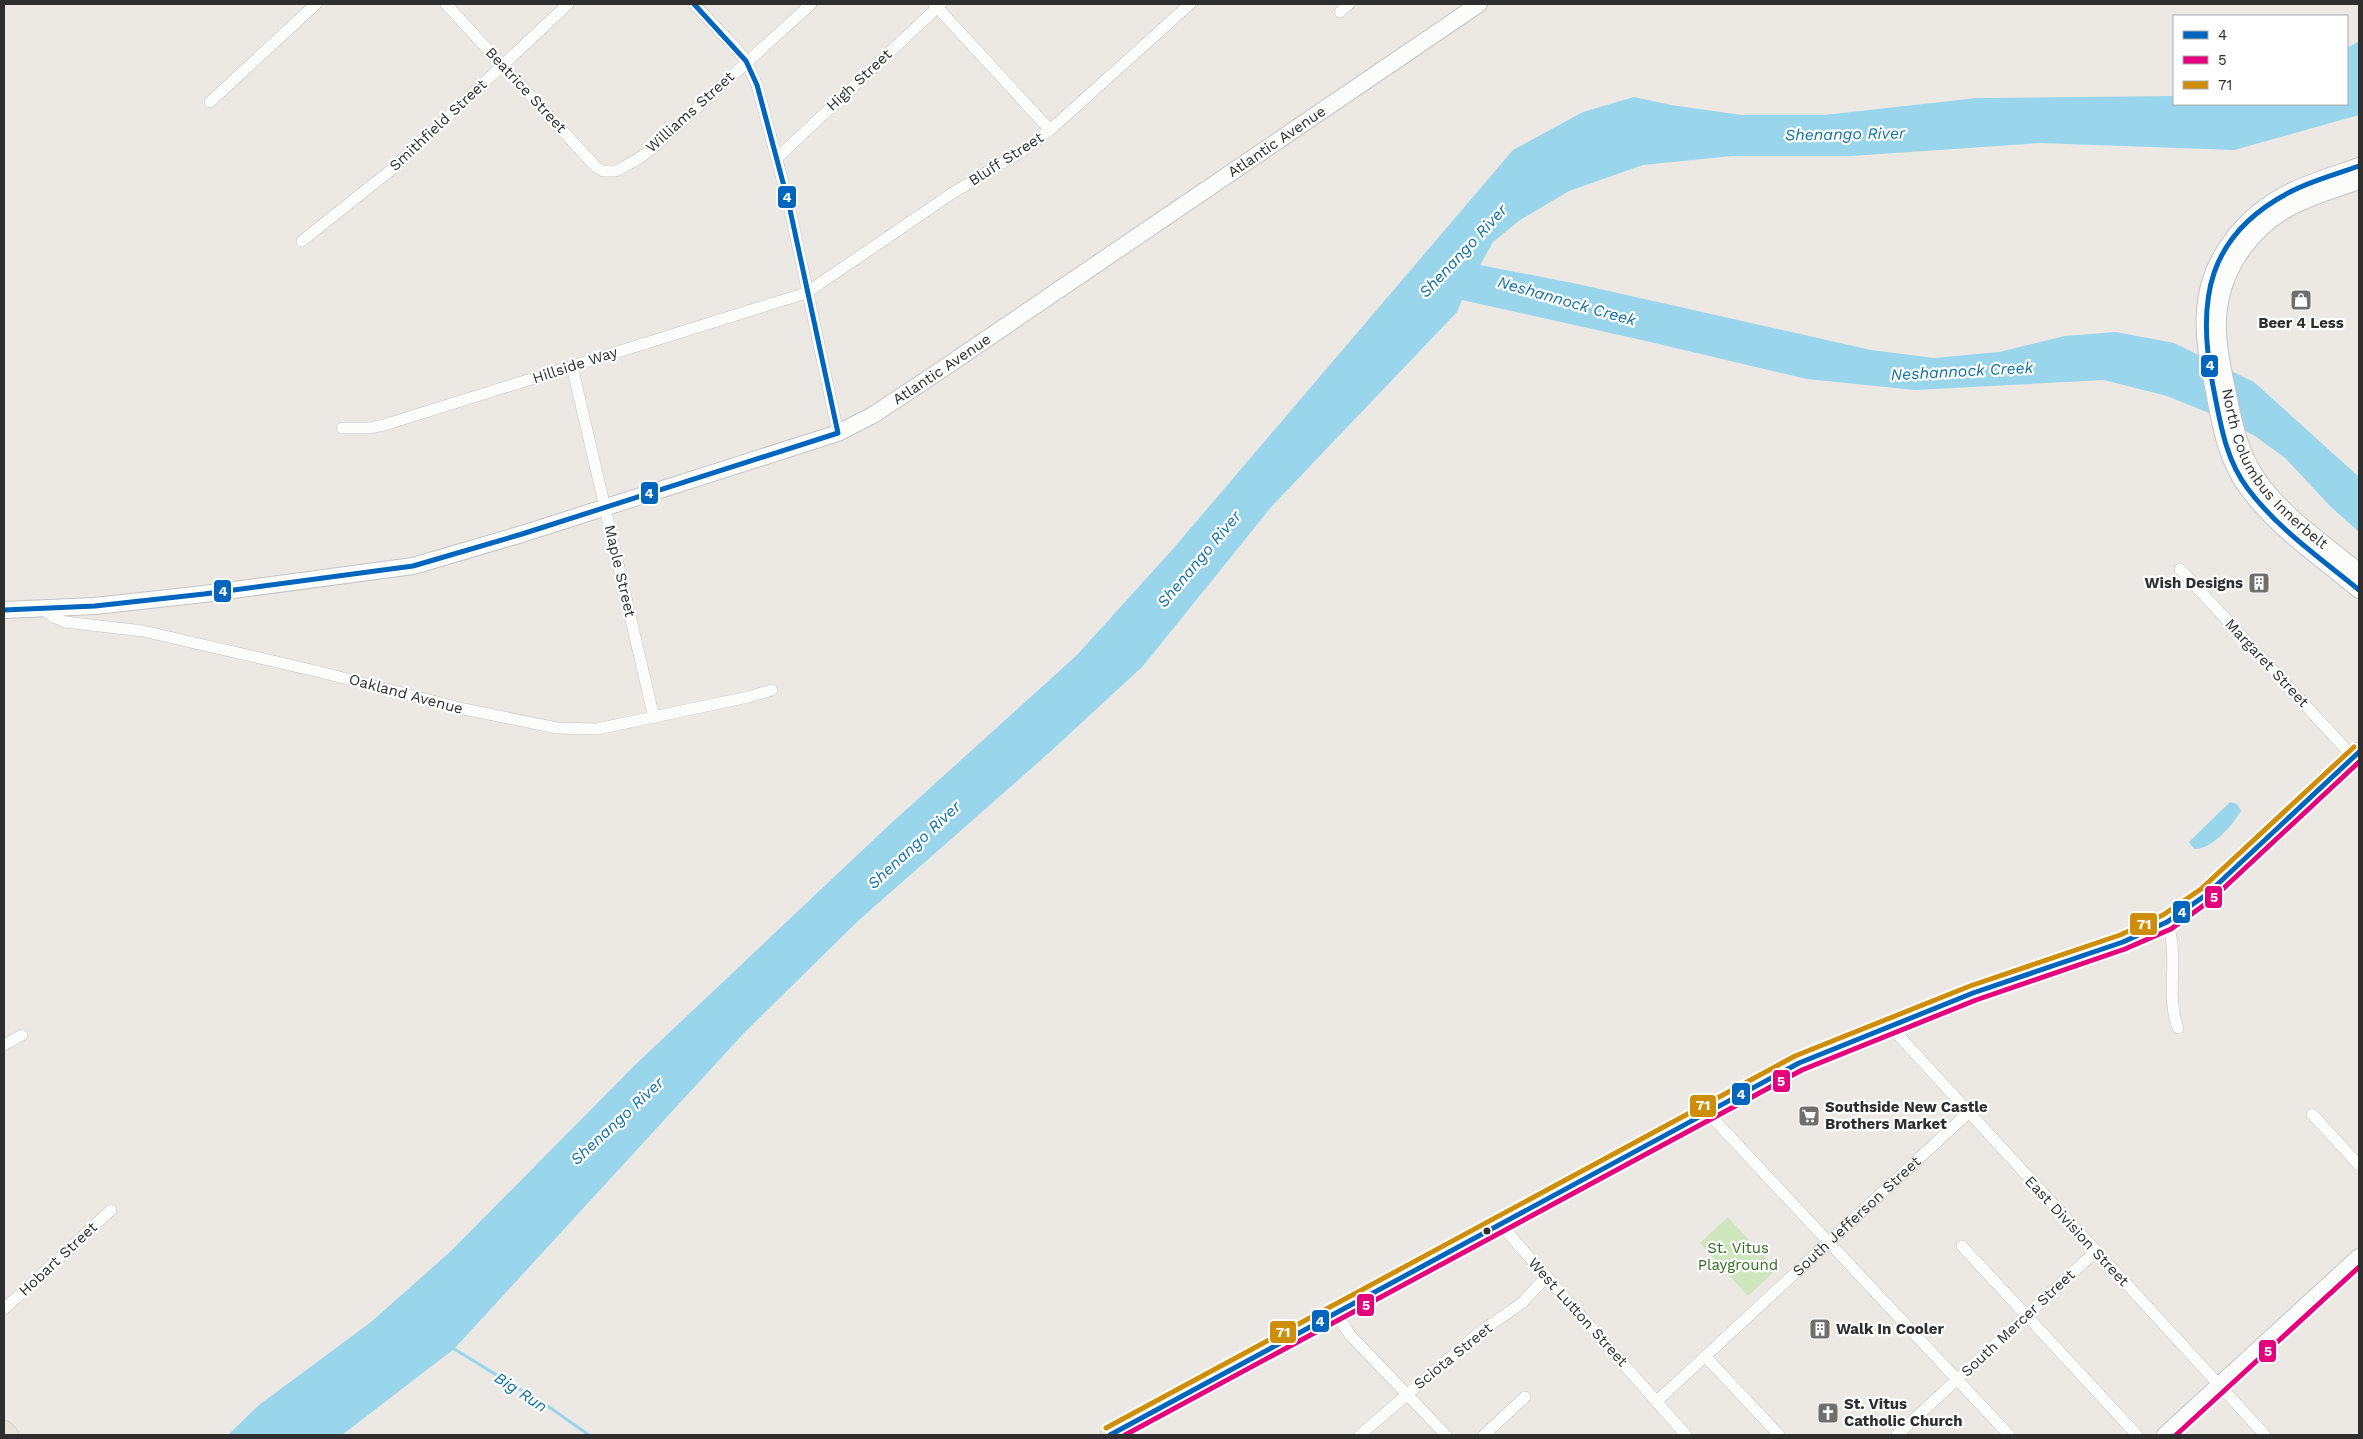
<svg xmlns="http://www.w3.org/2000/svg" width="2363" height="1439" font-family="'Work Sans',sans-serif">
	<style>
		.green { fill: #cee6be }
		.water { fill: #99d6ec }
		.lines { fill: none; stroke-linecap: round; stroke-linejoin: round }
		.stream { stroke: #99d6ec; stroke-width: 3 }
		.street-casing { stroke: #c5c4c5; stroke-width: 12 }
		.secondary-casing { stroke: #c5c4c5; stroke-width: 18 }
		.primary-casing { stroke: #c6c5c4; stroke-width: 20 }
		.street { stroke: #fcfcfb; stroke-width: 11 }
		.secondary { stroke: #fcfcfb; stroke-width: 16 }
		.primary { stroke: #e8e4d6; stroke-width: 19 }
		.bus-1-casing { stroke: #fff; stroke-width: 9 }
		.bus-2-casing { stroke: #fff; stroke-width: 9 }
		.bus-3-casing { stroke: #fff; stroke-width: 9 }
		.bus-1 { stroke: #0065bd; stroke-width: 5 }
		.bus-2 { stroke: #e5007d; stroke-width: 5 }
		.bus-3 { stroke: #cf8e09; stroke-width: 5 }
		.bus-dot { fill: #2e2e2e; stroke: #fff; stroke-width: 2 }
		.labels { text-anchor: middle; dominant-baseline: central; stroke-width: 4.5; stroke-linejoin: round; paint-order: stroke }
		.street-label { font-size: 15px; fill: #2e2e2e; stroke: #fff }
		.poi-label { font-size: 15px; font-weight: bold; fill: #2e2e2e; stroke: #fff; text-anchor: start }
		.park-label { font-size: 15px; fill: #2c6e1b; stroke: #fff }
		.water-label { font-size: 16px; font-style: italic; fill: #0d6fa3; stroke: #fff }
		.line-badge { stroke: #fff; stroke-width: 2 }
		.badge-label { font-size: 14px; text-anchor: middle; font-weight: bold; fill: #fff }
	</style>
	<rect width="100%" height="100%" fill="#ece8e4"/>
	<path class="green" d="M1728 1217 1776 1270 1748 1296 1700 1243Z"/>
	<path class="water" d="M2359 41V115L2234 150 2040 143 1851 156H1732L1643 165 1569 191 1520 220 1493 242 1480 265 1573 283 1871 350 1934 358 1999 352 2065 336 2116 332 2174 343 2254 382 2359 477V532L2331 507 2285 458 2255 436 2219 417 2167 396 2104 380 1915 390 1807 379 1646 341 1462 300 1457 312 1272 506 1143 666 1050 752 859 920 744 1033 454 1349 342 1435H228L259 1405 371 1322 451 1251 635 1065 887 827 1077 655 1172 550 1513 150 1583 112 1634 97 1671 105 1742 115H1824L1977 98 2174 96V104H2347V48Z
		M2230 802 2237 804 2241 811C2232 826 2211 850 2194 849L2189 842Z"/>
	<g class="lines">
		<path class="stream" d="M451 1347 549 1407 589 1435"/>
		<g class="street-casing">
			<g id="street">
				<path d="M446 4 596 167 603 171H616L638 159 656 145 811 4"/>
				<path d="M694 4 735 47 746 61 757 85 789 205 838 433"/>
				<path d="M934 4 1050 130"/>
				<path d="M1340 12 1349 4"/>
				<path d="M210 102 316 4"/>
				<path d="M777 158 941 4"/>
				<path d="M302 241 391 170 568 4"/>
				<path d="M572 366 654 718"/>
				<path d="M342 428H369L384 425 806 293 951 194 1019 153 1050 130 1190 4"/>
				<path d="M2180 569 2354 758"/>
				<path d="M43 609 54 617 65 622 143 631 320 672 464 709 557 728 597 729 748 697 772 690"/>
				<path d="M2167 922C2180 957 2165 994 2178 1028"/>
				<path d="M1890 1026 2265 1435"/>
				<path d="M4 1045 22 1035"/>
				<path d="M1707 1112 2009 1435"/>
				<path d="M2312 1114 2359 1165"/>
				<path d="M1500 1224 1686 1435"/>
				<path d="M1962 1246 2137 1435"/>
				<path d="M4 1309 111 1210"/>
				<path d="M1336 1313 1350 1335 1446 1435"/>
				<path d="M1705 1356 1779 1435"/>
				<path id="s1" d="M1657 1401 1968 1113"/>
				<path d="M1360 1435 1480 1332 1522 1303 1547 1276"/>
				<path d="M1484 1435 1525 1397"/>
				<path d="M1897 1435 2096 1251"/>
			</g>
		</g>
		<g class="secondary-casing">
			<g id="secondary">
				<path d="M2359 166C2337 174 2313 181 2292 191 2246 213 2208 258 2205 311 2203 336 2208 361 2213 386 2220 422 2225 458 2247 488 2277 529 2321 558 2359 590"/>
				<path id="s2" d="M2359 181C2336 189 2311 196 2289 208 2248 231 2219 274 2218 321 2217 343 2222 364 2226 385 2233 418 2238 452 2259 481 2285 517 2325 544 2359 572"/>
				<path id="s3" d="M4 610 95 606 204 594 413 566 522 534 838 433 873 415 938 372 1479 4"/>
				<path d="M2165 1435 2359 1257"/>
			</g>
		</g>
		<g class="primary-casing">
			<path id="primary" d="M4 1430 9 1435
				M1110 1435 1799 1063 1973 993 2123 942 2167 922 2206 895 2359 752"/>
		</g>
		<use href="#street" class="street"/>
		<use href="#secondary" class="secondary"/>
		<use href="#primary" class="primary"/>
		<g class="bus-1-casing">
			<path id="bus-1" d="M2359 166C2337 174 2313 180 2292 191 2207 234 2196 300 2213 386 2220 421 2225 459 2248 489 2278 529 2320 558 2359 590
				M4 610 95 606 204 594 413 566 522 534 838 433 789 205 757 85 746 61 694 4
				M1110 1435 1799 1063 1973 993 2123 942 2167 922 2206 895 2359 752"/>
		</g>
		<g class="bus-2-casing">
			<path id="bus-2" d="M1125 1435 1802 1070 1976 1000 2125 949 2171 929 2211 900 2359 762
				M2176 1435 2359 1267"/>
		</g>
		<g class="bus-3-casing">
			<path id="bus-3" d="M1106 1428 1795 1056 1970 986 2120 935 2163 915 2201 889 2354 747"/>
		</g>
		<use href="#bus-1" class="bus-1"/>
		<use href="#bus-2" class="bus-2"/>
		<use href="#bus-3" class="bus-3"/>
	</g>
	<defs>
		<g id="shop-square" transform="scale(1.125)"><rect x="-9" y="-9" width="18" height="18" rx="4" fill="#706f6e" stroke="#fff"/><path d="M-5-2.5h2.3a2.7 3.5 0 0 1 5.4 0H5L5.5 6h-11ZM-1.5-2.5h3a1.5 2.3 0 0 0-3 0Z" fill="#fff"/></g>
		<g id="building-square" transform="scale(1.125)"><rect x="-9" y="-9" width="18" height="18" rx="4" fill="#706f6e" stroke="#fff"/><path d="M-4-6H4V6H1V3H-1V6H-4ZM-2.5-4.3h1.7v1.8h-1.7ZM.8-4.3h1.7v1.8H.8ZM-2.5-1h1.7V.8h-1.7ZM.8-1h1.7V.8H.8Z" fill="#fff"/></g>
		<g id="supermarket-square" transform="scale(1.125)"><rect x="-9" y="-9" width="18" height="18" rx="4" fill="#706f6e" stroke="#fff"/><path d="M-6-5.5h2.5l.6 2H6L4.5 2H-2.5L-4.4-4H-6ZM-1.5 3.2a1.3 1.3 0 1 0 .1 0ZM3 3.2a1.3 1.3 0 1 0 .1 0Z" fill="#fff"/></g>
		<g id="church-square" transform="scale(1.125)"><rect x="-9" y="-9" width="18" height="18" rx="4" fill="#706f6e" stroke="#fff"/><path d="M-1.2-6h2.4v3.5h3.3v2.4h-3.3V6h-2.4V-.1h-3.3v-2.4h3.3Z" fill="#fff"/></g>
	</defs>
	<g fill-rule="evenodd">
		<use href="#shop-square" x="2301" y="300"/>
		<use href="#building-square" x="2259" y="583"/>
		<use href="#supermarket-square" x="1809" y="1116"/>
		<use href="#building-square" x="1820" y="1329"/>
		<use href="#church-square" x="1828" y="1413"/>
	</g>
	<circle class="bus-dot" cx="1487" cy="1231" r="4.5"/>
	<g class="labels">
		<g class="street-label">
			<text transform="translate(859 80) rotate(-43)">High Street</text>
			<text transform="translate(526 90) rotate(47)">Beatrice Street</text>
			<text transform="translate(690 112) rotate(-42)">Williams Street</text>
			<text transform="translate(438 125) rotate(-43)">Smithfield Street</text>
			<text stroke="none"><textPath href="#s3" startOffset="1384">Atlantic Avenue</textPath></text>
			<text transform="translate(1006 159) rotate(-33)">Bluff Street</text>
			<text transform="translate(575 365) rotate(-18)">Hillside Way</text>
			<text stroke="none"><textPath href="#s3" startOffset="979">Atlantic Avenue</textPath></text>
			<text stroke="none"><textPath href="#s2" startOffset="379">North Columbus Innerbelt</textPath></text>
			<text transform="translate(620 571) rotate(77)">Maple Street</text>
			<text transform="translate(2267 663) rotate(47)">Margaret Street</text>
			<text transform="translate(406 694) rotate(15)">Oakland Avenue</text>
			<text stroke="none"><textPath href="#s1" startOffset="272">South Jefferson Street</textPath></text>
			<text transform="translate(2077 1231) rotate(47)">East Division Street</text>
			<text transform="translate(58 1259) rotate(-43)">Hobart Street</text>
			<text transform="translate(1578 1312) rotate(48)">West Lutton Street</text>
			<text transform="translate(2018 1323) rotate(-43)">South Mercer Street</text>
			<text transform="translate(1453 1356) rotate(-39)">Sciota Street</text>
		</g>
		<g class="poi-label">
			<text x="2301" y="323" text-anchor="middle">Beer 4 Less</text>
			<text x="2243" y="583" text-anchor="end">Wish Designs</text>
			<text x="1825" y="1107">Southside New Castle<tspan x="1825" dy="17">Brothers Market</tspan></text>
			<text x="1836" y="1329">Walk In Cooler</text>
			<text x="1844" y="1404">St. Vitus<tspan x="1844" dy="17">Catholic Church</tspan></text>
		</g>
		<g class="park-label">
			<text x="1738" y="1248">St. Vitus<tspan x="1738" dy="17">Playground</tspan></text>
		</g>
		<g class="water-label">
			<text transform="translate(1845 134) rotate(-1)">Shenango River</text>
			<text transform="translate(1463 251) rotate(-47)">Shenango River</text>
			<text transform="translate(1567 301) rotate(16)">Neshannock Creek</text>
			<text transform="translate(1962 371) rotate(-3)">Neshannock Creek</text>
			<text transform="translate(1199 559) rotate(-50)">Shenango River</text>
			<text transform="translate(914 845) rotate(-43)">Shenango River</text>
			<text transform="translate(617 1121) rotate(-43)">Shenango River</text>
			<text transform="translate(521 1392) rotate(33)">Big Run</text>
		</g>
	</g>
	<g class="line-badge">
		<rect x="777" y="185" width="20" height="24" rx="5" fill="#0065bd"/>
		<rect x="2200" y="354" width="19" height="24" rx="5" fill="#0065bd"/>
		<rect x="640" y="481" width="19" height="24" rx="5" fill="#0065bd"/>
		<rect x="213" y="579" width="19" height="24" rx="5" fill="#0065bd"/>
		<rect x="2204" y="885" width="19" height="24" rx="5" fill="#e5007d"/>
		<rect x="2172" y="900" width="19" height="24" rx="5" fill="#0065bd"/>
		<rect x="2129" y="912" width="29" height="24" rx="5" fill="#cf8e09"/>
		<rect x="1772" y="1069" width="19" height="24" rx="5" fill="#e5007d"/>
		<rect x="1731" y="1082" width="20" height="24" rx="5" fill="#0065bd"/>
		<rect x="1689" y="1094" width="28" height="24" rx="5" fill="#cf8e09"/>
		<rect x="1356" y="1293" width="19" height="24" rx="5" fill="#e5007d"/>
		<rect x="1311" y="1309" width="19" height="24" rx="5" fill="#0065bd"/>
		<rect x="1269" y="1320" width="28" height="24" rx="5" fill="#cf8e09"/>
		<rect x="2258" y="1339" width="19" height="24" rx="5" fill="#e5007d"/>
	</g>
	<g class="badge-label">
		<text x="787" y="202">4</text>
		<text x="2210" y="370">4</text>
		<text x="649" y="498">4</text>
		<text x="223" y="596">4</text>
		<text x="2214" y="902">5</text>
		<text x="2182" y="917">4</text>
		<text x="2144" y="929">71</text>
		<text x="1781" y="1086">5</text>
		<text x="1741" y="1099">4</text>
		<text x="1703" y="1110">71</text>
		<text x="1366" y="1310">5</text>
		<text x="1320" y="1326">4</text>
		<text x="1283" y="1337">71</text>
		<text x="2268" y="1356">5</text>
	</g>
	<rect width="2363" height="1439" fill="none" stroke="#2e2e2e" stroke-width="10"/>
	<rect x="2173" y="15" width="175" height="90" fill="#ffffff" stroke="#ababab"/>
	<rect x="2183" y="31" width="25" height="8" fill="#0065bd" stroke="#ababab"/>
	<text x="2218" y="40" font-size="15" fill="#2e2e2e">4</text>
	<rect x="2183" y="56" width="25" height="8" fill="#e5007d" stroke="#ababab"/>
	<text x="2218" y="65" font-size="15" fill="#2e2e2e">5</text>
	<rect x="2183" y="81" width="25" height="8" fill="#cf8e09" stroke="#ababab"/>
	<text x="2218" y="90" font-size="15" fill="#2e2e2e">71</text>
</svg>
